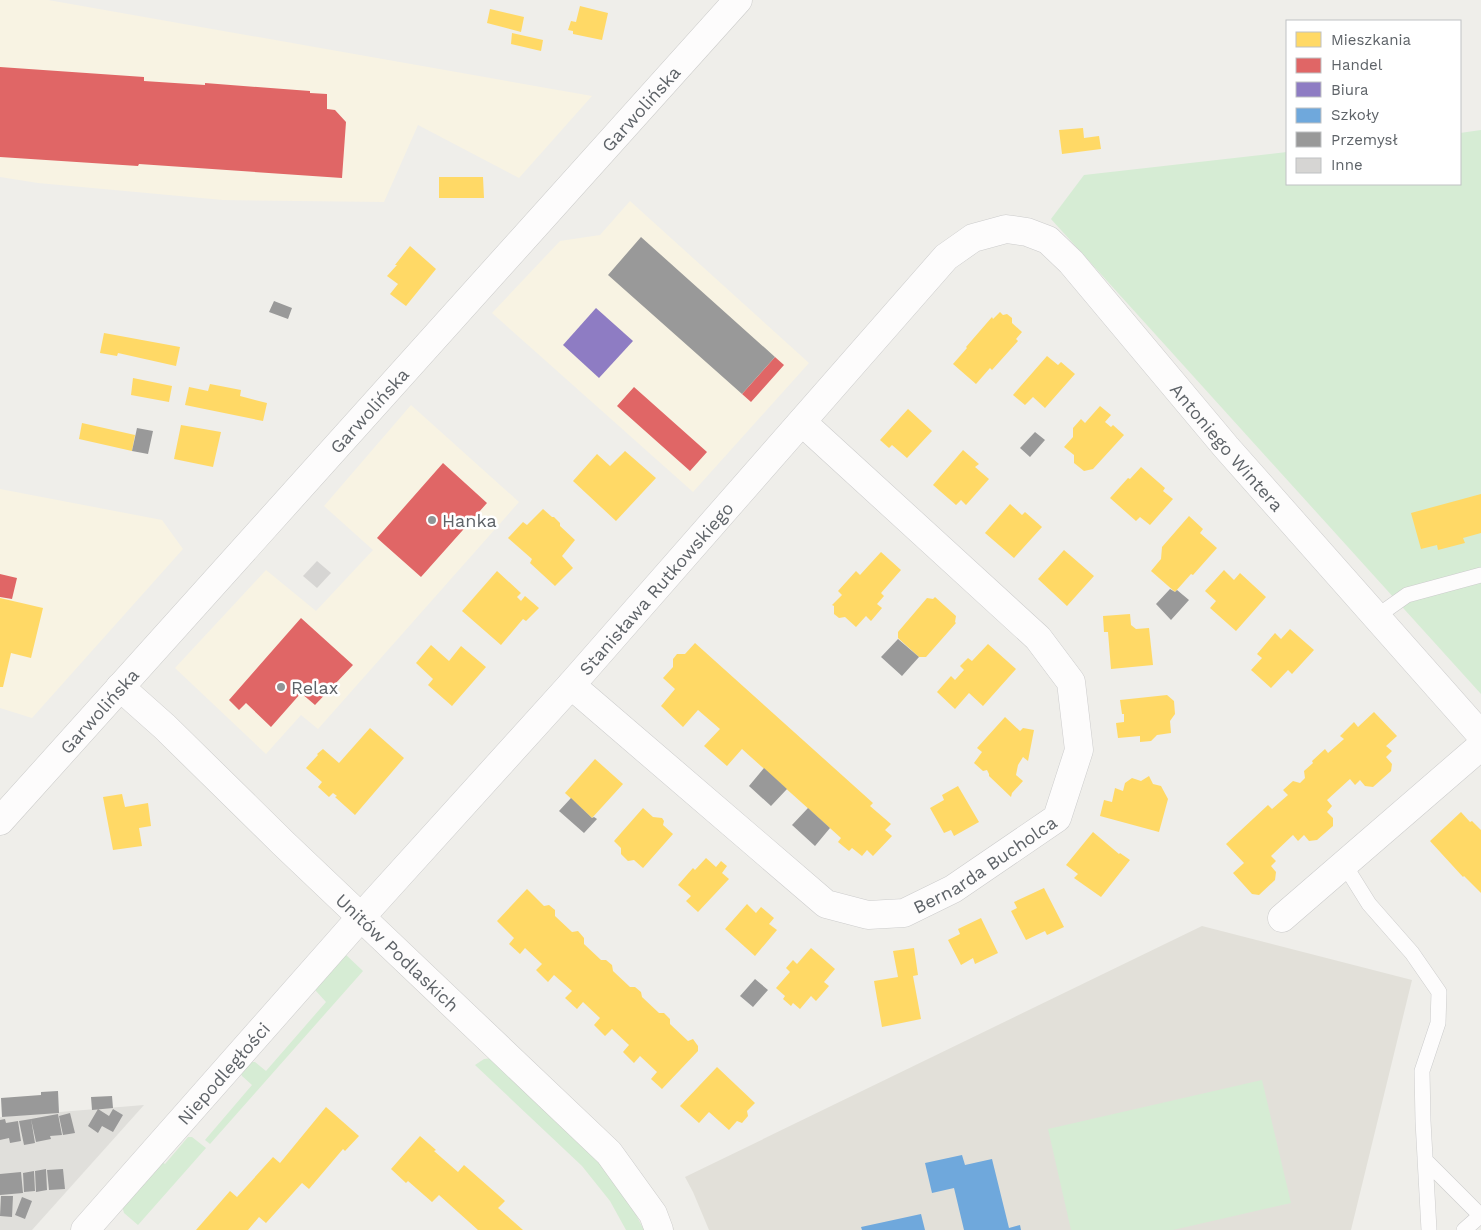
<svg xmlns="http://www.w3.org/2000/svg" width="1481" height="1230" font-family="'Work Sans',sans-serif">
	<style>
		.commercial { fill: #f8f3e3 }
		.industrial { fill: #e0dfdb }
		.education { fill: #e2e0d9 }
		.grass { fill: #d6ecd4 }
		.homes { fill: #ffd966 }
		.shops { fill: #e06666 }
		.offices { fill: #8e7cc3 }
		.schools { fill: #6fa8dc }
		.industry { fill: #999 }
		.building { fill: #d6d5d3 }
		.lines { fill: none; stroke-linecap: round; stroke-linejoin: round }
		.lane-casing { stroke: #ccc; stroke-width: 16 }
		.street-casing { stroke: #ccc; stroke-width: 29 }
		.secondary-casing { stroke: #cbcbca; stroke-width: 29 }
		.lane { stroke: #fdfcfc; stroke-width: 15 }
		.street { stroke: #fdfcfc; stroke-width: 28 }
		.secondary { stroke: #fdfcfc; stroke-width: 28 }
		.poi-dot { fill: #919496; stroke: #fff; stroke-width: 2 }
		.labels { text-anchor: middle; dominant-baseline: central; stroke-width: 5; stroke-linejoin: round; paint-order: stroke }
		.street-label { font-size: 18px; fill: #5e6368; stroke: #fff }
		.poi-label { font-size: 18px; fill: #5e6368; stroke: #fff; text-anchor: start }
	</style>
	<rect width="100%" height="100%" fill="#efeeea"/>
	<path class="commercial" d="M0 0H48L592 96 519 178 418 125 384 202 223 200 38 183 0 177Z
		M630 201 809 363 693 492 492 313 560 241 600 235Z
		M411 405 519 502 318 729 301 715 266 754 175 668 266 570 316 611 373 550 324 506Z
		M0 489 162 520 183 549 32 718 0 708Z"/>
	<path class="industrial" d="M144 1105 32 1230H0V1117Z"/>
	<path class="education" d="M1202 926 1412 980 1351 1230H709L693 1192 685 1177Z"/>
	<path class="grass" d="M1481 130V694L1051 219 1084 175 1287 152V184H1460V133Z
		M344 953 363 971 210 1144 205 1140 252 1085 242 1076 240 1071 251 1062H255L266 1071 326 1002 316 991 315 987Z
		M492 1058 571 1130 623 1190 644 1230H626L610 1201 582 1166 475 1065 484 1059Z
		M1262 1080 1291 1203 1173 1230H1071L1048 1129Z
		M188 1137H192L206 1148 138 1225 124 1213 122 1206 160 1161 165 1164Z"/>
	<path class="homes" d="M580 6 608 13 602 40 573 34V31L568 30 571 21 576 22Z
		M490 9 524 17 521 32 487 23Z
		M512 33 543 40 541 51 511 44Z
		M1083 128 1084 138 1099 136 1101 149 1062 154 1059 130Z
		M439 177H483L484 198H439Z
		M410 246 436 269 406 306 390 294 398 284 387 276 397 265H395Z
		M1000 312 1003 315 1007 314 1012 318V323L1022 332 1016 339 1018 341 992 370 990 368 976 384 953 364 967 348 966 347 992 317 993 319Z
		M104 333 180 347 176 366 118 353 117 356 100 353Z
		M1047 356 1058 365 1061 362 1075 374 1045 408 1033 397 1025 405 1013 395Z
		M133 378 172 386 169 402 131 395Z
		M210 384 241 390 240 396 267 403 263 421 185 405 189 387 208 391Z
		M1100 406 1111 415 1105 422 1111 427 1113 425 1124 435 1093 469 1084 471 1074 463V455L1064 447 1073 437V428L1081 419 1085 423Z
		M908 409 932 431 907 458 892 445 889 448 880 440Z
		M82 423 135 435 132 451 79 439Z
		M181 425 221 432 213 467 174 459Z
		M963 450 979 464 975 467 989 479 966 505 961 500 956 505 933 485Z
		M625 451 656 478 616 521 573 481 597 454 610 466Z
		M1141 467 1165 488 1163 491 1173 499 1150 525 1140 517 1136 521 1110 498 1128 478 1130 479Z
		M1481 494V533L1463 538 1465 543 1438 550 1437 545 1421 549 1411 513Z
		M1010 504 1022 515 1025 512 1042 527 1014 558 985 533Z
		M543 509 552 517H554L560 523V526L575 540 562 556 573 568 555 586 530 563 532 559 508 538 523 522 527 525Z
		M1189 516 1203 529 1200 533 1217 548 1193 575 1191 574 1175 592 1151 571 1161 559 1162 547Z
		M1064 550 1094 576 1067 606 1038 579Z
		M881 552 901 570 881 593 884 596 877 604 882 608 871 621 866 616 856 627 845 617 839 618 834 614V606L832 605 842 595 838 591 856 571 860 575Z
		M1224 570 1234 580 1240 573 1266 597 1236 631 1210 608 1216 601 1205 591Z
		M497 571 521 593 517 597 521 601 525 596 539 608 526 621 523 619 501 645 462 611Z
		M935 597 956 616 955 622 956 623 926 657H919L898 638V632L927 598 933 599Z
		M0 598 43 608 31 658 11 653 3 687H0Z
		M1130 614 1131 625 1136 629 1149 628 1153 665 1111 669 1108 632H1104L1103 616Z
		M1290 629 1314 650 1292 674 1288 670 1271 688 1251 670 1262 658 1257 654 1275 633 1281 639Z
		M695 643 873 803 870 806 891 824 885 830 892 836 873 856 867 850 862 856 852 848 849 851 838 842 841 838 742 749 727 766 704 746 720 729 698 710 683 727 661 706 675 689 663 678 673 667V659L677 654H685Z
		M988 644 1016 669 983 706 969 693 955 709 937 692 951 676 955 680 964 670 960 666 968 658 972 661Z
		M431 645 449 661 461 646 486 667 452 706 428 685 433 679 416 663Z
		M1167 695 1174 701 1175 714 1170 721 1171 733 1157 735 1151 741 1140 742V736L1118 738 1116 723 1124 722V714H1122L1120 700Z
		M1374 712 1397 736 1386 746 1392 751 1386 757 1392 764 1391 771 1373 787 1365 786 1360 780 1355 785 1350 779 1327 800 1332 806 1327 812 1333 818V826L1317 840 1309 841 1304 835 1298 841 1293 835 1271 856 1276 861 1271 866 1276 872 1275 880 1259 895 1252 894 1233 873 1244 863 1226 844 1268 805 1272 809 1288 795 1283 790 1293 781 1300 783 1305 778 1304 771 1313 763 1312 761 1325 749 1328 753 1344 739 1340 736 1354 722 1358 727Z
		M1005 717 1020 731 1023 728 1034 730 1028 761 1023 757 1018 765 1016 775 1023 781 1012 793 1011 797 989 776V774L987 770 983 771 974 763 982 752 977 748Z
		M370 728 404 758 355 815 335 797 337 796 333 793 329 797 318 787 322 782 306 768 318 755 317 754 323 749 339 763Z
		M595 759 623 784 592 818 565 793Z
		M1149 776 1153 784 1161 786 1168 799 1159 832 1100 816 1104 800 1112 802 1115 788 1123 791 1125 783 1132 778 1141 781Z
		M958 786 979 822 954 836 951 830 944 833 930 808 944 800 942 795Z
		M122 794 125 807 148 803 151 826 139 828 142 846 113 850 103 797Z
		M643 808 653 817 662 818 664 821 663 825 673 834 643 868 634 860 628 861 621 854V848L614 841Z
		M1461 812 1470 822 1472 821 1481 830V893L1464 876 1463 877 1430 841Z
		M1093 832 1119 854 1120 853 1130 860 1101 897 1074 878 1078 874 1066 865Z
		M706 858 716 867 721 861 727 866 722 873 729 879 698 912 686 901 691 896 678 885 693 868 695 870Z
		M1044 888 1064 927 1047 935 1045 931 1026 940 1011 911 1017 908 1014 902Z
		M527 889 544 906 549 905 555 910V916L572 932 578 931 584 938V944L601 960H606L612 965 613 971 630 987H635L641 992 642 997 659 1013H664L670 1019V1024L688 1041 693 1039 698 1046V1051L662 1089 651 1079 657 1072 640 1056 634 1063 623 1052 629 1045 612 1029 605 1036 594 1025 600 1018 583 1002 577 1009 565 998 572 991 554 975 548 982 536 970 542 964 525 948 520 954 509 944 514 938 497 921Z
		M747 904 756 913 761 907 774 918 769 924 777 930 755 956 725 929Z
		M981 918 998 953 975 964 973 958 961 965 948 940 960 934 958 929Z
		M811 948 835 969 824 982 829 986 816 1001 811 996 800 1009 793 1003 791 1006 783 999 785 996 776 988 790 972 786 968 793 960 797 964Z
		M914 948 918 975 913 976 921 1019 882 1027 874 981 898 977 893 951Z
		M717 1067 755 1103 747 1111 748 1116 742 1123 737 1121 729 1130 709 1112 699 1123 680 1106Z
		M326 1107 359 1136 345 1151 343 1149 309 1189 302 1183 266 1223 259 1217 248 1230H196L230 1191 237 1197 273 1157 280 1163Z
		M420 1136 436 1150 434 1151 458 1172 464 1165 505 1201 498 1208 523 1230H478L439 1195 432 1202 408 1181 406 1183 391 1169Z"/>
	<path class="shops" d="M0 67 144 77V81L205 85V83L310 91V93L327 94V109L335 110 346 122 342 178 139 164 138 166 0 157Z
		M775 357 784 365 751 402 742 394Z
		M634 387 707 452 690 471 617 406Z
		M443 463 487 503 421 577 377 538Z
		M0 574 17 578 12 599 0 597Z
		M301 618 353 665 315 705 301 693 271 727 246 703 239 710 229 700Z"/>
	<path class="offices" d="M596 308 633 341 599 378 563 345Z"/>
	<path class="schools" d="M962 1155 965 1165 992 1159 1009 1228 1020 1225 1021 1230H964L954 1188 932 1193 925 1163Z
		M921 1214 925 1230H862L861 1227Z"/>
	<path class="industry" d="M641 237 775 357 742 394 608 275Z
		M274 301 292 308 288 319 269 312Z
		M137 428 153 431 148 454 132 451Z
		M1035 432 1045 440 1030 457 1020 448Z
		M1170 589 1175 592 1177 590 1189 600 1171 620 1156 604Z
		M898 639 919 657 902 676 881 657Z
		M764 768 787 789 771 806 749 786Z
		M571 798 592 818 594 817 597 819 584 833 559 811Z
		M808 808 830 828 815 846 792 825Z
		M755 979 768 990 753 1007 740 996Z
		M58 1091 59 1113 2 1117 1 1098 41 1095V1092Z
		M112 1096 113 1108 92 1110 91 1097Z
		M98 1109 109 1116 113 1109 123 1115 113 1132 102 1126 98 1133 88 1126Z
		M70 1113 75 1133 63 1135 59 1116Z
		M58 1114 62 1135 50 1136 51 1139 36 1142 31 1119Z
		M5 1119 6 1123 18 1121 21 1141 10 1143 9 1138 0 1140V1120Z
		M31 1119 35 1143 24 1145 19 1121Z
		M46 1169 47 1190 36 1192 35 1171Z
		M63 1169 65 1189 49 1190 47 1170Z
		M34 1171 35 1191 24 1192 23 1173Z
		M21 1172 23 1193 0 1195V1174Z
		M1 1196H13L12 1217 0 1216Z
		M22 1197 32 1201 25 1219 15 1215Z"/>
	<path class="building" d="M317 561 331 573 317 588 303 576Z"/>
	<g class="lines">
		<g class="lane-casing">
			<path id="lane" d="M1376 617 1407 595 1481 575
				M1344 864 1369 904 1412 953 1439 992 1438 1023 1422 1071 1423 1121 1429 1230
				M1426 1161 1480 1215
				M1464 1230 1481 1215"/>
		</g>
		<g class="street-casing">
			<g id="street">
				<path id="s1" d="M571 685 826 904 868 915 904 913 953 889 1057 818 1079 750 1071 682 1038 638 802 422"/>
				<path d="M1282 918 1481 746"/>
				<path id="s2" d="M85 1230 361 917 571 685 946 257 973 238 1006 229 1027 232 1048 240 1071 262 1226 447 1481 735"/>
			</g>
		</g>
		<g class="secondary-casing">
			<g id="secondary">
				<path id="s3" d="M120 687 165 727 283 843 609 1153 653 1214 659 1230"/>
				<path id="s4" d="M0 821 738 0"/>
			</g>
		</g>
		<use href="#lane" class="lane"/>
		<use href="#street" class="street"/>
		<use href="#secondary" class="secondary"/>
	</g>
	<g class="poi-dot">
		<circle cx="432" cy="520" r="5"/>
		<circle cx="281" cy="687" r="5"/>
	</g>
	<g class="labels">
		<g class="street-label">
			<text stroke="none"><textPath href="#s4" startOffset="958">Garwolińska</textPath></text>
			<text stroke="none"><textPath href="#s4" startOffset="552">Garwolińska</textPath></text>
			<text stroke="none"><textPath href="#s2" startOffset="1684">Antoniego Wintera</textPath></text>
			<text stroke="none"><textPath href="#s2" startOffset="859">Stanisława Rutkowskiego</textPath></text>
			<text stroke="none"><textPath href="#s4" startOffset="148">Garwolińska</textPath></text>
			<text stroke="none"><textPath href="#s1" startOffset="510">Bernarda Bucholca</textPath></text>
			<text stroke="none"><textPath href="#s3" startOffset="384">Unitów Podlaskich</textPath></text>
			<text stroke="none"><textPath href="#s2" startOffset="209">Niepodległości</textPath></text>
		</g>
		<g class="poi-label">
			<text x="442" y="520">Hanka</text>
			<text x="291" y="687">Relax</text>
		</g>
	</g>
	<rect x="1286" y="20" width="175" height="165" fill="#ffffff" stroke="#bfc1c3"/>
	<rect x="1296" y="32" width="25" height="15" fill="#ffd966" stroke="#bfc1c3"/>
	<text x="1331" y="45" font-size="15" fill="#5e6368">Mieszkania</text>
	<rect x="1296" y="58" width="25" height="15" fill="#e06666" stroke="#bfc1c3"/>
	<text x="1331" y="70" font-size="15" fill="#5e6368">Handel</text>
	<rect x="1296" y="82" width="25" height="15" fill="#8e7cc3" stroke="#bfc1c3"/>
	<text x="1331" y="95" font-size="15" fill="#5e6368">Biura</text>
	<rect x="1296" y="108" width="25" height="15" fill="#6fa8dc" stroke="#bfc1c3"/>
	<text x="1331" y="120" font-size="15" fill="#5e6368">Szkoły</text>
	<rect x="1296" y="132" width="25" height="15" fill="#999999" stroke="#bfc1c3"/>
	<text x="1331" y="145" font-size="15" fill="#5e6368">Przemysł</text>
	<rect x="1296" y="158" width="25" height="15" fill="#d6d5d3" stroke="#bfc1c3"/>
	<text x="1331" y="170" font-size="15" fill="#5e6368">Inne</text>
</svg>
